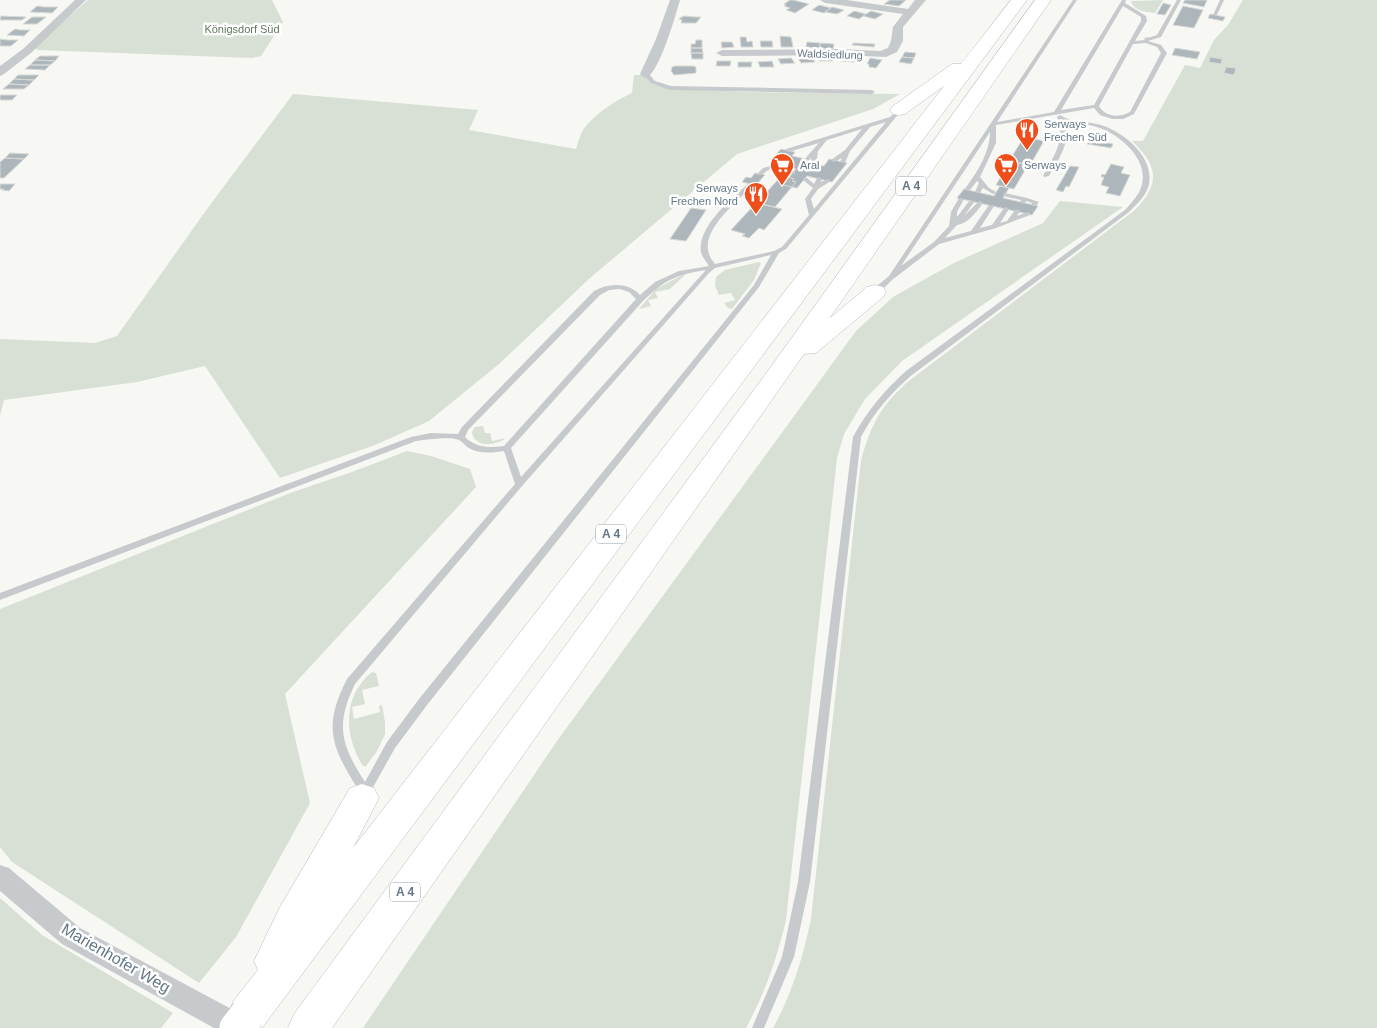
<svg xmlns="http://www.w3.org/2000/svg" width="1377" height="1028" font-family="Arial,sans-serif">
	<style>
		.green { fill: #d8dfd4 }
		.building { fill: #adb6bb; stroke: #d8d9d6 }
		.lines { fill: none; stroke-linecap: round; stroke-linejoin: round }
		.highway-casing { stroke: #b8bcbf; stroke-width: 1 }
		.lane { fill: #c6cacd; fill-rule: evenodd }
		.street { fill: #c6cacd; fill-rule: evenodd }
		.highway { fill: #fff; fill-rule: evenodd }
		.highway-bridge-casing { stroke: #b8bcbf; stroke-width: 36; stroke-linecap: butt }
		.highway-bridge { stroke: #fff; stroke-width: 35 }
		.labels { text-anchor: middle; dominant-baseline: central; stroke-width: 5; stroke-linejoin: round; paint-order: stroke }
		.far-park-label { font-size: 11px; fill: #64785f; stroke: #fff }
		.far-street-label { font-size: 11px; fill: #647787; stroke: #fff }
		.far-poi-label { font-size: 11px; fill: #647787; stroke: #fff; text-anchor: start }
		.shield { fill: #fff; stroke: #92a0ab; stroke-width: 1 }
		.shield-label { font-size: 12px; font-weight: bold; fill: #647787 }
		.near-street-label { font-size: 16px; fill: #647787; stroke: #fff }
	</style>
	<rect width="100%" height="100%" fill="#f7f7f3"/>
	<path class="green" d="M88 0H272L283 22 261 56 252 58 38 50 34 47Z
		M1163 0 1155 13C1146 12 1134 11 1131 1Z
		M1243 0H1377V1028H773C792 994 803 957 811 919L861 461C871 424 881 405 910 380L1135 210C1161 183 1158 166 1132 141H1143L1185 65 1200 68 1214 40 1228 25Z
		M634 75H646L653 83 667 88 745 92 900 94 873 109 737 154 590 278 499 364 429 421 375 445 280 478 205 366 137 382 4 400 0 416V339L95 343 117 336 207 209 293 94 478 110 469 130 576 149C578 143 580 135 583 130 595 113 615 101 632 93Z
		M1060 201 1123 207 902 361 865 399 844 434 837 458 786 920C777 958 765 993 746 1028H363L557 741 856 331 893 297 954 263 1043 223Z
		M759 262 761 263 754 280 732 309 728 308 724 303 735 300 731 293 719 295 715 286 716 277 725 270Z
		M688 272 670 289 655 292 658 298 648 300 651 306 639 309 656 289Z
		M483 426 485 433H490L492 441 506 438C496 446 474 448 472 432L475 427Z
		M407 451 431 456 470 469 476 487 285 694 310 803 236 937 199 983 12 862 0 847V609L293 492 352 472Z
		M372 672 376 673 379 686 362 690 365 704 352 707 354 719 380 712 379 706 382 705 385 722V734L377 751 366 766H363C344 736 342 696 372 672Z
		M0 898 42 935 173 1013 161 1028H0Z"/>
	<path class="building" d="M790 0H793L809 4 795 13 786 10 790 8 784 6 786 5 784 4Z
		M890 0H906L899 6 884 4Z
		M1185 0H1207L1204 7 1183 3Z
		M1163 3 1171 5 1165 15 1157 14Z
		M819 5 831 8 824 13 812 10Z
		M37 6 44 7H58L52 13 30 12Z
		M1183 6 1203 10 1194 28 1173 25Z
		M832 7 844 10 837 14 825 12Z
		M854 11 866 14 859 19 847 16Z
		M871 11 883 14 875 19 863 16Z
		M1210 14 1225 17 1223 21 1208 18Z
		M1 16 26 17 22 20H0Z
		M684 16 695 17H701L696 23H681L682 20 679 19 680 18Z
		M32 17H46L37 24H23Z
		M15 29 20 30H30L24 36 7 35Z
		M780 36 791 37 793 47H781Z
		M740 37H746L747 42 752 41 753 47H741Z
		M0 39 7 40H18L11 46H0Z
		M696 40H702V48H691V44H695Z
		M760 41H772L773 47H761Z
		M721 42H732L734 47 722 48Z
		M807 42 820 43V48L806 47Z
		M820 43 834 44 833 49 820 48Z
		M853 43 874 44H875L874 47 852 45Z
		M691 48H702L703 53H691Z
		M1175 48 1200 52 1197 59 1172 55Z
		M905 52 916 53 914 58 902 57Z
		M691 53H703V59H692Z
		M40 56H59L55 61 35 60Z
		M833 56 834 61H820L819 57Z
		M841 56 854 57 855 62 840 61Z
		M812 57 815 62 801 63 798 58Z
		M902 57 914 58 911 64 899 62Z
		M1210 57 1222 59 1221 64 1209 62Z
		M791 58 795 63 781 64 778 59Z
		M870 58 882 60 876 68 869 67V64H867Z
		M35 60 55 61 50 65H30Z
		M717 61H731L730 66H716Z
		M772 61 774 67H760L758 62Z
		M738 62H752L751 67H738Z
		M30 65H50L45 70 25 69Z
		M675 66H693L696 67V73L674 75 671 71 672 67Z
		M1226 67 1236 68 1234 75 1224 73Z
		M18 75H39L34 80 14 79Z
		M14 79 34 80 29 85 9 84Z
		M9 84 29 85 24 89H3Z
		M0 95H17L12 100H0Z
		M1024 137 1044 141 1030 165 1009 161Z
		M1090 139 1113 144 1111 148 1087 144Z
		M781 149 795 152 792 156 806 159 803 161 824 166 829 159 847 163 832 182 807 176 797 188 783 185 796 169 782 166 785 162 772 159Z
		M10 153 29 154 24 159 5 158Z
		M5 158 24 159 4 178H0V162Z
		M1010 161 1028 165 1014 189 996 185Z
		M1111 164 1124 167 1121 173 1130 175 1120 196 1106 193 1109 187 1101 185 1104 177H1101L1102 174 1105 175Z
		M1070 166 1079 167 1069 187 1066 186 1063 192 1056 190Z
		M755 173 765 175 756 185 742 182 746 177 751 178Z
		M782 175 794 179 792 181 796 182 775 207 757 203Z
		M0 184H15L9 191 2 190 4 189H0Z
		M1000 186 1009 188 1003 198 1038 206 1032 215 957 198 964 189 994 196Z
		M756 203 782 209 764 230 759 228 749 238 742 236 745 234 731 230Z
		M691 208 706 210 686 241 670 239Z"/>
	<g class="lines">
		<g class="highway-casing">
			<path id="highway" d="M1011 0H1027L262 1028H234L228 1014 234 1000 258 970 254 961 280 907 350 788 362 784 374 788 379 798 353 848 944 86 905 114 899 115 893 114 890 110 893 106 952 64H961Z
				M1035 0H1051L829 319 867 287 875 285 883 287 886 292 883 297 816 353 804 354 332 1028H288L294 1014 770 368Z"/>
		</g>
		<path class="lane" d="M1073 0H1077L997 122 1054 112 1122 0H1126L1125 3 1146 16 1147 21 1135 41 1145 40 1144 38 1151 37 1157 35 1177 0H1181L1161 37 1148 41 1161 45 1167 53 1134 114 1123 119H1112L1100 115 1094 108 996 125V143L980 177 989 188 998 193 993 194 983 188 980 193H976L975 192 979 183 977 181 969 191 964 190C976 174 990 153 990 132L901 266 934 242 949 226 951 212 959 198 964 199 957 212V217L970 200 975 201 964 216 978 202 980 201 983 203C977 211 968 224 957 225L945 238 971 231 989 205H993L994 206 980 228 992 225 1004 208 1006 207 1009 209 1000 223 1007 221 1015 210 1017 209 1020 211 1017 216 1028 212 1031 214 1030 215 996 228 939 244 892 280 878 294H872V290L889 276ZM1123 6 1141 17V21L1094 105 1061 110ZM1146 43 1157 47 1161 53 1130 112C1119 118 1105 117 1099 106L1133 44Z
			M1220 0H1224L1217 15H1213Z
			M644 73H648L655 81 671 86 872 90 875 92 872 94 670 90 651 83 643 74Z
			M899 108 902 110 901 111 786 249 779 253 759 287 427 705 395 748 367 798 363 800 359 798 358 795 359 791C332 747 322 728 347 679L515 484 504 451C492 453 479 454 469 448 465 446 463 442 459 440 452 436 424 440 416 441L0 600V593L411 437 431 433 458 434 462 427 594 291C609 283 628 282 640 295L655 282 679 271 709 266C706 261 702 257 701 252 697 227 732 198 749 183L754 184C740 200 700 229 709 254 710 258 713 261 715 264L774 251 782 247 809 215 805 199 813 188 803 180V178H807L814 184 817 178 819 177 822 179 821 182 828 179 831 181 818 189 811 199 814 209 886 122 870 127 850 151 845 163 840 162 842 158 834 162 831 160 845 150 862 129 827 140 818 151 816 165H812L811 158 807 163 802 162 819 143 788 152 786 151V149L890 117ZM771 255 754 285 419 699 387 742 365 782C341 745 335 725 355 684L522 486 709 273 715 268ZM705 270V271L521 477 511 448 643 301C665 280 675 275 705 270ZM620 289 629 292 636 299 504 446C490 448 476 448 465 437L468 430 600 295 609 290Z
			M1060 115C1071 123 1091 121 1104 126 1126 134 1154 158 1149 184 1147 195 1137 204 1129 212L912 375C891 393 874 412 861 437L810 882 794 957 764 1028H752L782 957 798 882 853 437C867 411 884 391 906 371L1125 210C1132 202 1140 194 1142 184 1148 159 1121 136 1100 128 1089 124 1077 123 1065 122 1072 141 1058 160 1049 176L1044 177 1043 176C1053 157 1067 139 1057 117Z
			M778 159 781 161 780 165 795 172V174C781 174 776 161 762 175H758L757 174 763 168 774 165 775 161Z
			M1005 193 1027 198 1039 202 1036 206H1032L1031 205 1032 203 1027 201 1023 204 1020 202 1021 200 1003 196V194Z"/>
		<path class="street" d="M75 0H86L31 53 4 74 0 76V66L23 49Z
			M670 0H680C676 14 659 74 646 78L642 76 640 74 656 39Z
			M820 0H847L908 9 915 0H926L903 27V41L897 52 886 57 840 55 722 56 716 53 722 50 840 49 880 51 888 48 891 41 893 27 903 14 825 3Z
			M0 865 9 868 80 928 250 1019 253 1028H214L62 944 0 891Z"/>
		<use href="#highway" class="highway"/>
		<g class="highway-bridge-casing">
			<path id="highway-bridge" d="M237 1028 248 1014"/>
		</g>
		<use href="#highway-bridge" class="highway-bridge"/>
	</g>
	<defs>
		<g id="restaurant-pin" transform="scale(1.25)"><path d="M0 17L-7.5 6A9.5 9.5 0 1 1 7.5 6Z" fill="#ef4e1b" stroke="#fff"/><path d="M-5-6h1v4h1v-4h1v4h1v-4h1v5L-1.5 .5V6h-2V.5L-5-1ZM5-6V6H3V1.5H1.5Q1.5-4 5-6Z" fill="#fff"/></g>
		<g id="supermarket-pin" transform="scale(1.25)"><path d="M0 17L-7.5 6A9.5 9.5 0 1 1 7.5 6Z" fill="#ef4e1b" stroke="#fff"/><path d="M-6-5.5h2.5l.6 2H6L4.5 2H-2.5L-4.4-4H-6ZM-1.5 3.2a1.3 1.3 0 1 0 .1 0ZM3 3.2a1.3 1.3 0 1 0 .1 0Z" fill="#fff"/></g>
	</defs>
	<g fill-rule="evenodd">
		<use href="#restaurant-pin" x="1027" y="130"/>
		<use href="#supermarket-pin" x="782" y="165"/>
		<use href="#supermarket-pin" x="1006" y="165"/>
		<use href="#restaurant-pin" x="756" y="194"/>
	</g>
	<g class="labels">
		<g class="far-park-label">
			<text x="242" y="29">Königsdorf Süd</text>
		</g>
		<g class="far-street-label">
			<text transform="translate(830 54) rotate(2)">Waldsiedlung</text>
		</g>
		<g class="far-poi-label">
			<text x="1044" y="124">Serways<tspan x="1044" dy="13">Frechen Süd</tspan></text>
			<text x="800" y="165">Aral</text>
			<text x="1024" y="165">Serways</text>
			<text x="738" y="188" text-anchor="end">Serways<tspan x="738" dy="13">Frechen Nord</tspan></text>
		</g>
		<g class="shield">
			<rect x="896" y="176.5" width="30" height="19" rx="4"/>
			<rect x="596" y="524.5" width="30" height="19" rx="4"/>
			<rect x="390" y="882.5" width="30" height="19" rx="4"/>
		</g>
		<g class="shield-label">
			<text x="911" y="186">A 4</text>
			<text x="611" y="534">A 4</text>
			<text x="405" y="892">A 4</text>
		</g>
		<g class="near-street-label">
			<text transform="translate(116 958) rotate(30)">Marienhofer Weg</text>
		</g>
	</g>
</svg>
